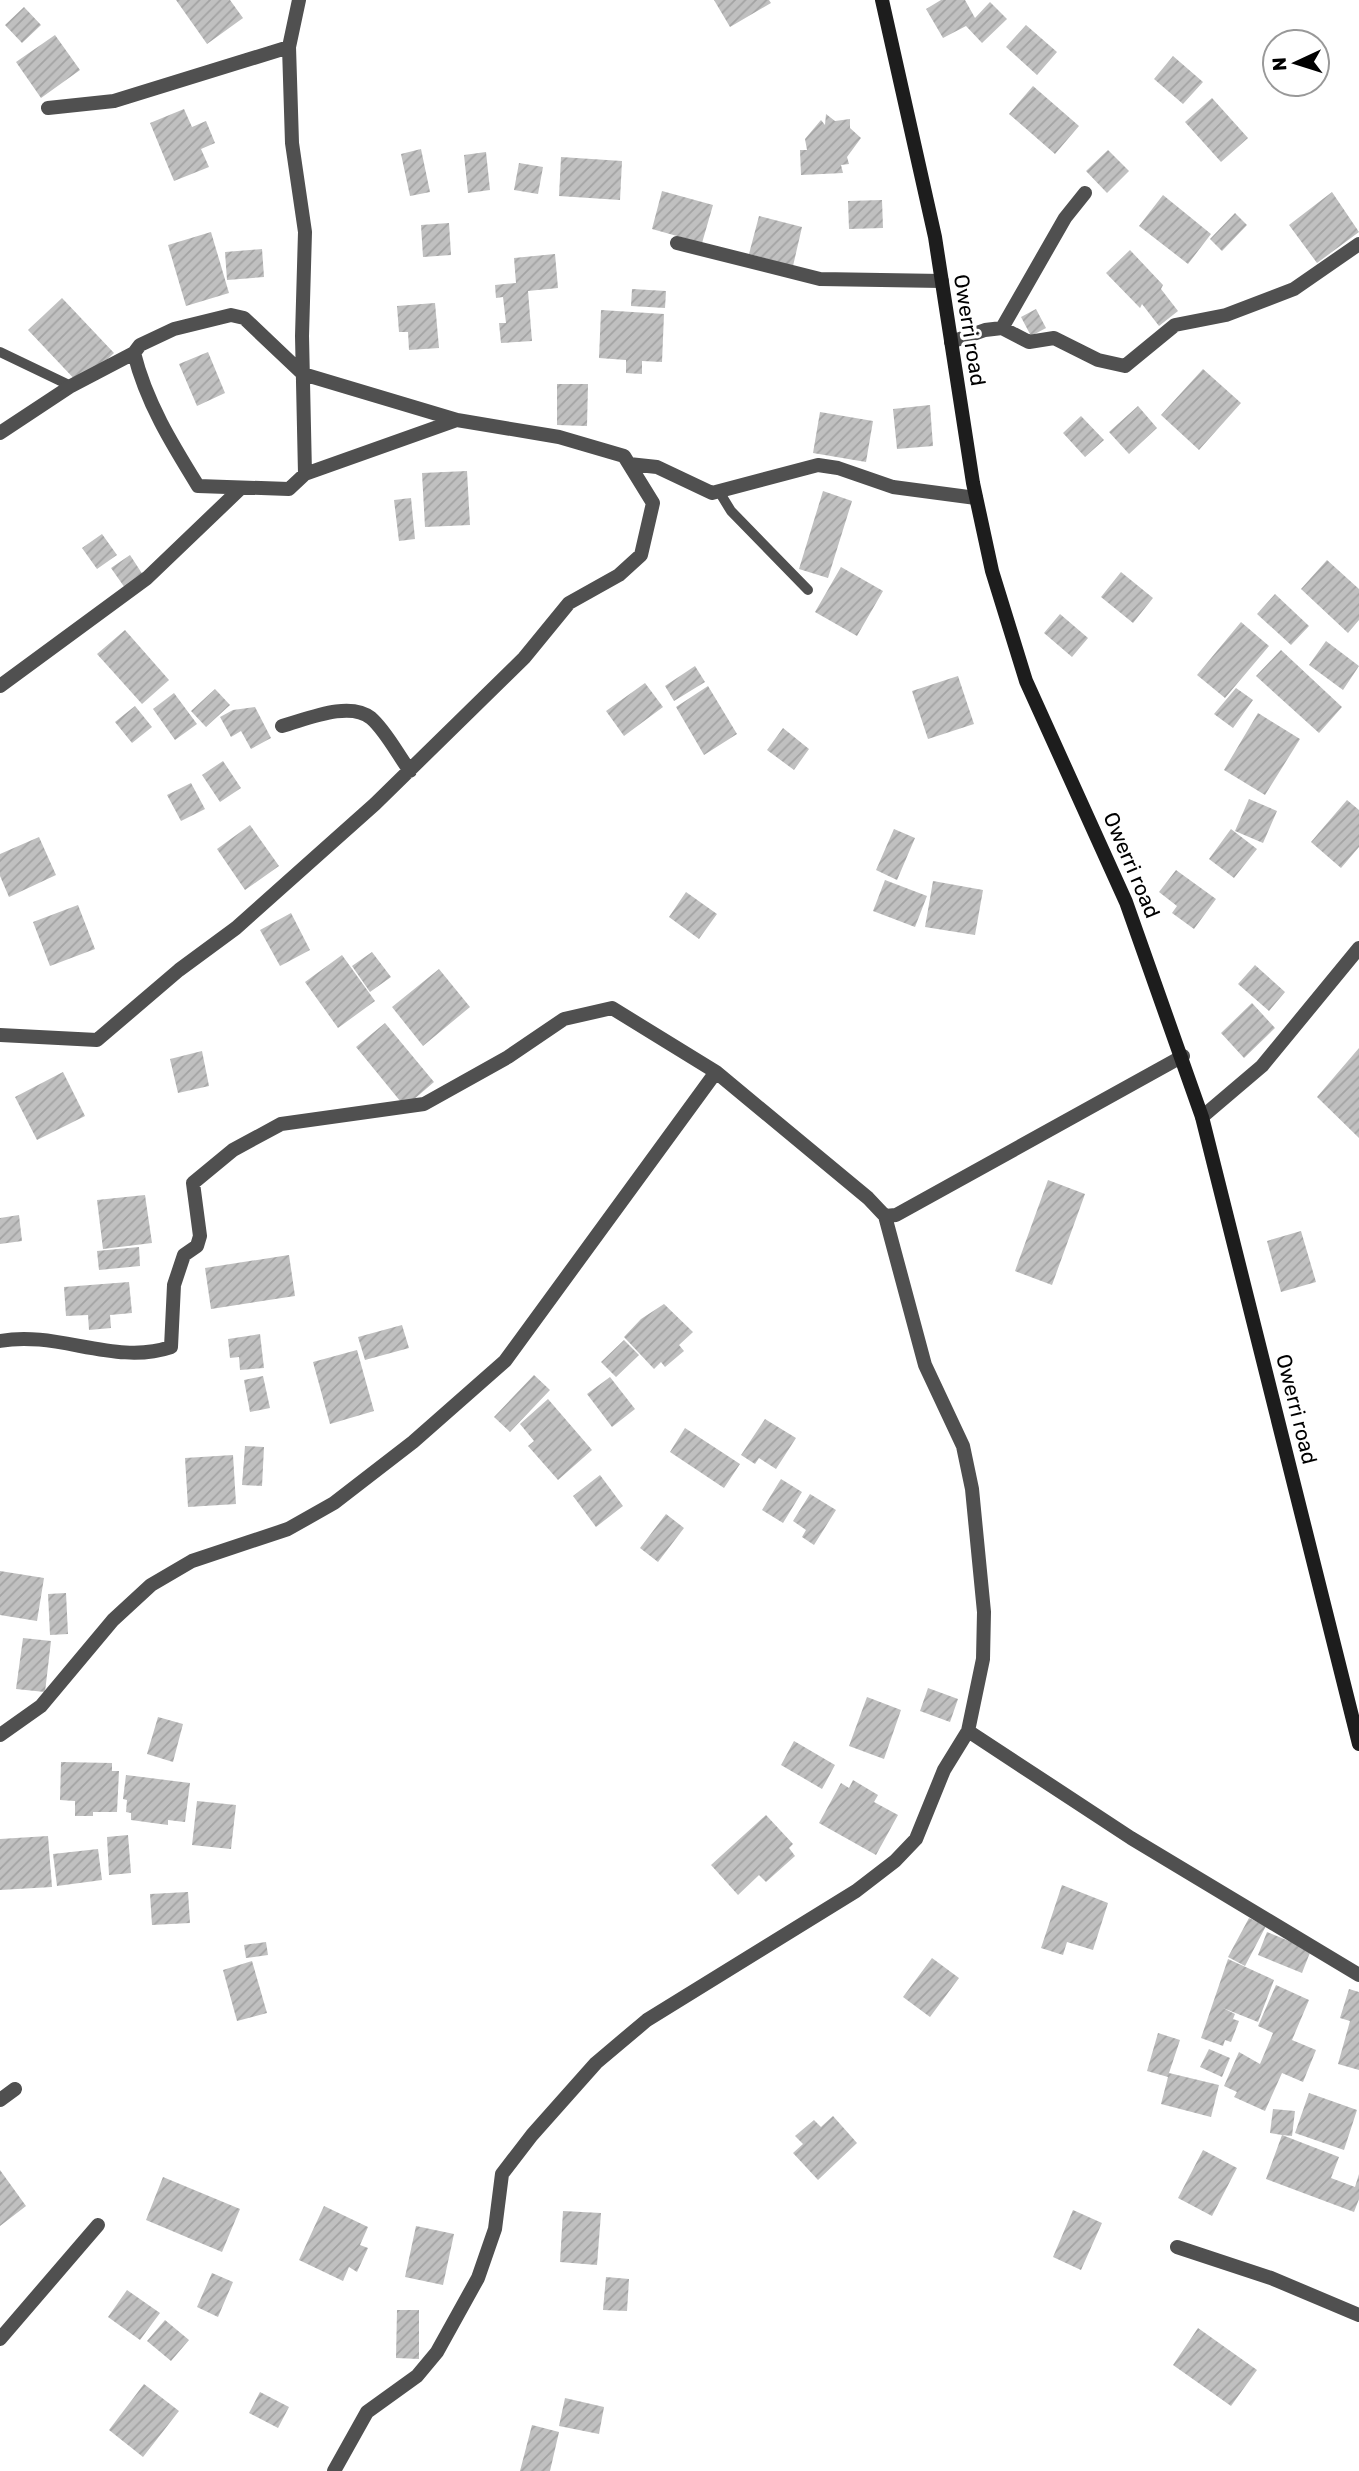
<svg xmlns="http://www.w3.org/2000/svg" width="1359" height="2471" font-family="Rubik,sans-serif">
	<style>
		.building { fill: url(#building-hatch) }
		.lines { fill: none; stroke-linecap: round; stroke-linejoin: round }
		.service { stroke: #505050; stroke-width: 10 }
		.minor { stroke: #505050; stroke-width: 14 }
		.secondary { stroke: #1d1d1d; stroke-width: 14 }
		.labels { text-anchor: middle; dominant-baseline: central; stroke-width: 7; stroke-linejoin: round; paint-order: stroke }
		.street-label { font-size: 21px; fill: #000; stroke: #fff }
	</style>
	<defs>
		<pattern id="building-hatch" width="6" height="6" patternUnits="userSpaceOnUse" patternTransform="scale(1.75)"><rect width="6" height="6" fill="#c0c0c0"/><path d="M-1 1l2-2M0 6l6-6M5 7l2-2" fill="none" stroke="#a3a3a3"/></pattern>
	</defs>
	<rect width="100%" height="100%" fill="#fff"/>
	<path class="building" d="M176 0H230L243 18 207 44Z
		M714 0H769L771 3 730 27Z
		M941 0H965L975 18 990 2 1007 19 982 43 966 26 943 38 926 9Z
		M24 7 41 25 22 43 5 25Z
		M1026 25 1057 52 1037 75 1006 47Z
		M55 35 80 70 41 98 16 62Z
		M1173 56 1203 82 1183 104 1154 79Z
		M1033 86 1079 126 1055 154 1009 114Z
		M1212 98 1248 138 1221 162 1185 122Z
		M184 109 192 127 206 121 215 143 201 149 209 167 174 181 150 123Z
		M826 114 835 121 850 119V128L861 138 847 157 849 164 841 165 843 173 801 175 800 150H807L805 139 821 120 825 125Z
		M421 149 430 192 410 196 401 154Z
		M1108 150 1129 171 1107 193 1086 171Z
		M486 152 490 190 468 193 464 155Z
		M561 157 622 161 620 200 559 196Z
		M519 163 543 167 538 194 514 190Z
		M662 191 713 205 702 243 652 229Z
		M1332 192 1359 232 1317 263 1289 225Z
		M1163 195 1211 234 1188 264 1139 226Z
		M882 200 883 228 849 229 848 201Z
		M1235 213 1247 225 1222 251 1210 239Z
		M759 216 802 227 793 266 749 254Z
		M449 223 451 255 423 257 421 225Z
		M211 232 229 293 186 306 168 245Z
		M262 249 264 277 227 280 225 252Z
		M1130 250 1163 285 1161 289 1178 311 1159 326 1142 304 1140 308 1106 273Z
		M555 254 558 288 528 291 532 341 501 343 499 323H506L503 297 496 298 495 285 516 283 514 258Z
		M632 289 666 291 665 308 631 306Z
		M62 298 114 353 80 385 28 330Z
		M435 303 439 348 409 350 408 332H399L397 306Z
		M1036 309 1046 328 1031 336 1021 317Z
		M601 310 664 314 662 362 642 361V374L626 373V360L599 358Z
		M208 352 225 393 197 406 179 364Z
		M1203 369 1241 403 1199 450 1161 415Z
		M557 384H588L587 426 557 425Z
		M930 405 933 446 897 449 893 409Z
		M1138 406 1157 428 1129 454 1109 432Z
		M820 412 873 421 866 462 813 453Z
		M1081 416 1104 440 1085 457 1063 433Z
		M467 471 470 525 425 527 422 473Z
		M823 491 852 501 828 578 799 569Z
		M411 498 415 539 399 541 394 500Z
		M102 534 117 555 97 569 82 548Z
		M130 555 143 575 125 588 111 568Z
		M1327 560 1359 589V620L1348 633 1301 589Z
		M841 567 883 591 857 636 815 612Z
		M1121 572 1153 598 1133 623 1101 597Z
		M1275 594 1309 626 1291 645 1257 614Z
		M1060 614 1088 638 1072 657 1044 633Z
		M1241 622 1269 646 1225 698 1197 675Z
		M125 630 169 680 142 704 97 654Z
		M1326 641 1359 666 1343 690 1309 665Z
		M1281 650 1342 707 1319 733 1256 676Z
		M695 666 705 682 674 701 665 686Z
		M958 676 974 724 928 739 912 691Z
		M645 683 663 707 624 736 606 711Z
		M708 686 737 734 704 755 676 707Z
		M1236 688 1253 700 1233 728 1214 714Z
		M215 689 230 705 206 727 191 711Z
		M174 693 197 724 175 740 153 709Z
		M135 706 152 727 132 743 115 722Z
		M255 707 271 738 251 749 241 731 231 737 220 717 233 710Z
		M1258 713 1300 739 1265 795 1224 770Z
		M783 728 809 749 794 770 767 750Z
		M223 761 241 788 220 802 202 775Z
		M191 783 205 809 181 821 167 795Z
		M1249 799 1277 811 1263 843 1235 831Z
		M1347 800 1359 810V847L1341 868 1311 842Z
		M250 825 279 866 245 890 217 849Z
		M894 829 915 838 897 880 876 870Z
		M1231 829 1257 849 1234 878 1209 859Z
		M39 837 56 875 9 897 0 876V854Z
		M1176 870 1216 899 1194 929 1172 913 1177 906 1159 892Z
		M885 880 927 896 915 927 873 911Z
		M933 881 983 890 975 935 925 927Z
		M686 892 717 914 699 939 669 917Z
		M78 905 95 949 50 966 33 922Z
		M291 913 310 950 280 966 260 930Z
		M372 952 391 977 370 992 352 966Z
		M342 955 375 1001 338 1028 305 982Z
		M1255 965 1285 992 1269 1011 1238 984Z
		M439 969 470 1007 423 1046 392 1007Z
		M1252 1003 1275 1028 1244 1058 1221 1033Z
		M385 1023 434 1082 405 1107 356 1047Z
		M1359 1048V1138L1317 1097Z
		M202 1051 209 1086 178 1093 170 1059Z
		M63 1072 85 1116 37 1140 15 1097Z
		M1048 1180 1085 1194 1052 1285 1015 1271Z
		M145 1195 152 1243 103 1249 97 1200Z
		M19 1215 22 1241 0 1244V1218Z
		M1301 1231 1316 1282 1281 1292 1267 1241Z
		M139 1247 140 1266 99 1270 97 1251Z
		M289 1255 295 1296 211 1309 205 1268Z
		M129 1282 132 1313 110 1315 111 1328 89 1330 88 1315 66 1316 64 1287Z
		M664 1304 693 1332 679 1345 684 1351 665 1367 661 1362 654 1369 624 1337 641 1319Z
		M402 1325 409 1348 365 1360 358 1337Z
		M260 1334 264 1368 240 1370 239 1357 230 1358 228 1339Z
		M624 1340 639 1355 616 1377 601 1362Z
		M357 1350 374 1411 330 1424 313 1362Z
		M534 1375 550 1390 510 1432 494 1417Z
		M263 1376 270 1408 250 1412 244 1380Z
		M610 1377 635 1409 612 1427 587 1394Z
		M548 1399 592 1450 558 1480 528 1446 534 1441 520 1424Z
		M765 1419 796 1438 776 1469 759 1458 755 1464 741 1455Z
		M685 1428 740 1464 724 1488 670 1452Z
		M245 1446 264 1447 262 1486 242 1485Z
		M233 1455 236 1504 188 1507 185 1458Z
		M600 1475 623 1506 596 1527 573 1496Z
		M781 1479 802 1492 783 1523 762 1510Z
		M810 1494 836 1510 814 1545 802 1537 806 1530 793 1521Z
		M666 1514 684 1528 658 1562 640 1548Z
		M0 1571 44 1578 37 1621 0 1615Z
		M66 1593 68 1634 50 1635 48 1594Z
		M23 1638 51 1641 45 1692 16 1689Z
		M928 1688 958 1699 950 1722 920 1711Z
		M867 1697 901 1710 884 1759 849 1746Z
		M158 1717 183 1724 173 1762 147 1754Z
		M794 1741 835 1765 822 1789 781 1765Z
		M61 1762 112 1763V1771H119L117 1812H93V1816H75V1801L60 1800Z
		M126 1775 190 1783 185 1822 168 1820V1825L131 1820V1813L126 1812 127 1800 123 1799Z
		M853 1780 878 1795 874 1802 898 1815 876 1855 819 1823 841 1783 849 1788Z
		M197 1801 236 1805 231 1849 192 1845Z
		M766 1815 793 1844 789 1848 795 1856 766 1882 759 1875 738 1895 711 1865Z
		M128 1835 131 1873 109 1875 107 1837Z
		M48 1836 52 1887 0 1890V1839Z
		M98 1849 102 1880 57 1886 53 1854Z
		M1062 1885 1108 1903 1093 1950 1067 1942 1063 1955 1041 1948Z
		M188 1892 190 1923 152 1925 150 1894Z
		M1249 1918 1266 1926 1245 1966 1228 1957Z
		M1267 1932 1311 1950 1302 1973 1258 1955Z
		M266 1942 268 1955 246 1958 244 1945Z
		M932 1958 959 1978 930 2017 903 1997Z
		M1228 1959 1274 1980 1258 2022 1223 2008 1235 2014 1233 2019 1239 2021 1231 2042 1225 2040 1223 2046 1201 2038Z
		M252 1961 267 2013 237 2021 223 1970Z
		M1276 1985 1309 2000 1292 2040 1316 2050 1303 2082 1282 2073 1265 2111 1234 2097 1237 2092 1224 2086 1239 2052 1260 2064 1273 2033 1258 2026Z
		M1349 1989 1359 1992V2070L1338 2064 1350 2021 1340 2018Z
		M1158 2033 1180 2040 1169 2073 1219 2085 1211 2117 1161 2104 1168 2077 1147 2071Z
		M1209 2049 1230 2058 1222 2077 1200 2067Z
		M1309 2093 1357 2110 1344 2150 1295 2133Z
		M1273 2109 1295 2111 1292 2136 1282 2135 1339 2157 1331 2178 1355 2187 1359 2174V2199L1354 2212 1266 2179 1282 2135 1270 2133Z
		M833 2116 857 2143 818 2180 793 2153 803 2144 795 2136 814 2120 821 2127Z
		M1203 2150 1237 2168 1212 2216 1178 2198Z
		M0 2170 26 2206 0 2226Z
		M163 2177 240 2209 222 2252 146 2220Z
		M324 2206 368 2227 360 2245 368 2248 357 2272 349 2267 343 2281 299 2260Z
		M1073 2210 1102 2223 1081 2270 1053 2257Z
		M563 2211 601 2213 597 2265 560 2262Z
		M416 2226 454 2234 443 2285 405 2277Z
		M212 2273 233 2282 218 2317 197 2307Z
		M606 2277 629 2279 627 2311 603 2310Z
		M127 2290 160 2313 140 2340 108 2317Z
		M397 2310H419V2359L396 2358Z
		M165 2320 189 2340 171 2361 147 2341Z
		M1198 2328 1257 2370 1231 2406 1173 2365Z
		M144 2384 179 2411 143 2457 109 2430Z
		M260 2392 289 2407 278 2428 249 2413Z
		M565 2398 604 2407 599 2434 559 2426Z
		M532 2425 559 2432 550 2471H520Z"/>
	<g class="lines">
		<path class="service" d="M0 352 71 386
			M720 493 731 511 808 590"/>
		<path class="minor" d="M48 108 114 101 289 47
			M677 243 820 279 942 281
			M1002 328 1065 218 1085 193
			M951 342 985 330 1002 328 1029 342 1054 338 1098 360 1125 366 1175 325 1226 315 1294 289 1359 244
			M134 353C146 402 172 444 198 486L289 489 305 474 302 336 305 232 292 143 289 47 299 0
			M0 433 71 386 134 353 140 345 174 329 231 315 244 318 303 374 457 420
			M629 464 657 467 712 493 818 465 838 468 893 487 976 498
			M0 686 147 578 241 488
			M282 726C305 720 349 700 371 718 386 731 398 755 410 771
			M0 1035 97 1040 179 970 236 928 375 804 524 658 569 603 619 575 641 555 653 503 624 456 559 437 457 420 305 474
			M1202 1117 1262 1066 1359 948
			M0 1341C57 1330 115 1366 171 1347L174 1285 184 1255 197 1246 200 1236 193 1183 233 1150 281 1124 424 1104 508 1057 564 1019 612 1008 716 1072
			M968 1731 1131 1838 1359 1975
			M0 1735 41 1706 113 1620 151 1585 192 1561 288 1529 334 1503 413 1442 505 1361 716 1072 868 1198 885 1216 896 1215 1183 1056
			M0 2100 15 2089
			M1177 2247 1271 2278 1359 2315
			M0 2339 98 2225
			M334 2471 367 2412 417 2376 437 2352 478 2278 495 2229 502 2174 532 2135 596 2063 647 2020 856 1891 895 1861 916 1839 944 1770 968 1731 983 1659 984 1612 972 1489 963 1446 925 1365 885 1216"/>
		<path class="secondary" d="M882 0 935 237 973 483 992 571 1026 681 1126 902 1202 1117 1359 1744"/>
	</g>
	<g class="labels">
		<g class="street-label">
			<text transform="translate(970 330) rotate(81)">Owerri road</text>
			<text transform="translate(1132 865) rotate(67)">Owerri road</text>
			<text transform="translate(1297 1409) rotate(76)">Owerri road</text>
		</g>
	</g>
	<g transform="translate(1296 63) rotate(266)"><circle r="33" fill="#ffffff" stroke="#999999" stroke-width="2"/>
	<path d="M0-5L12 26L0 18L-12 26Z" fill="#000000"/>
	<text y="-10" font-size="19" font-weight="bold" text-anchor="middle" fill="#000000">N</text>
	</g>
</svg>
